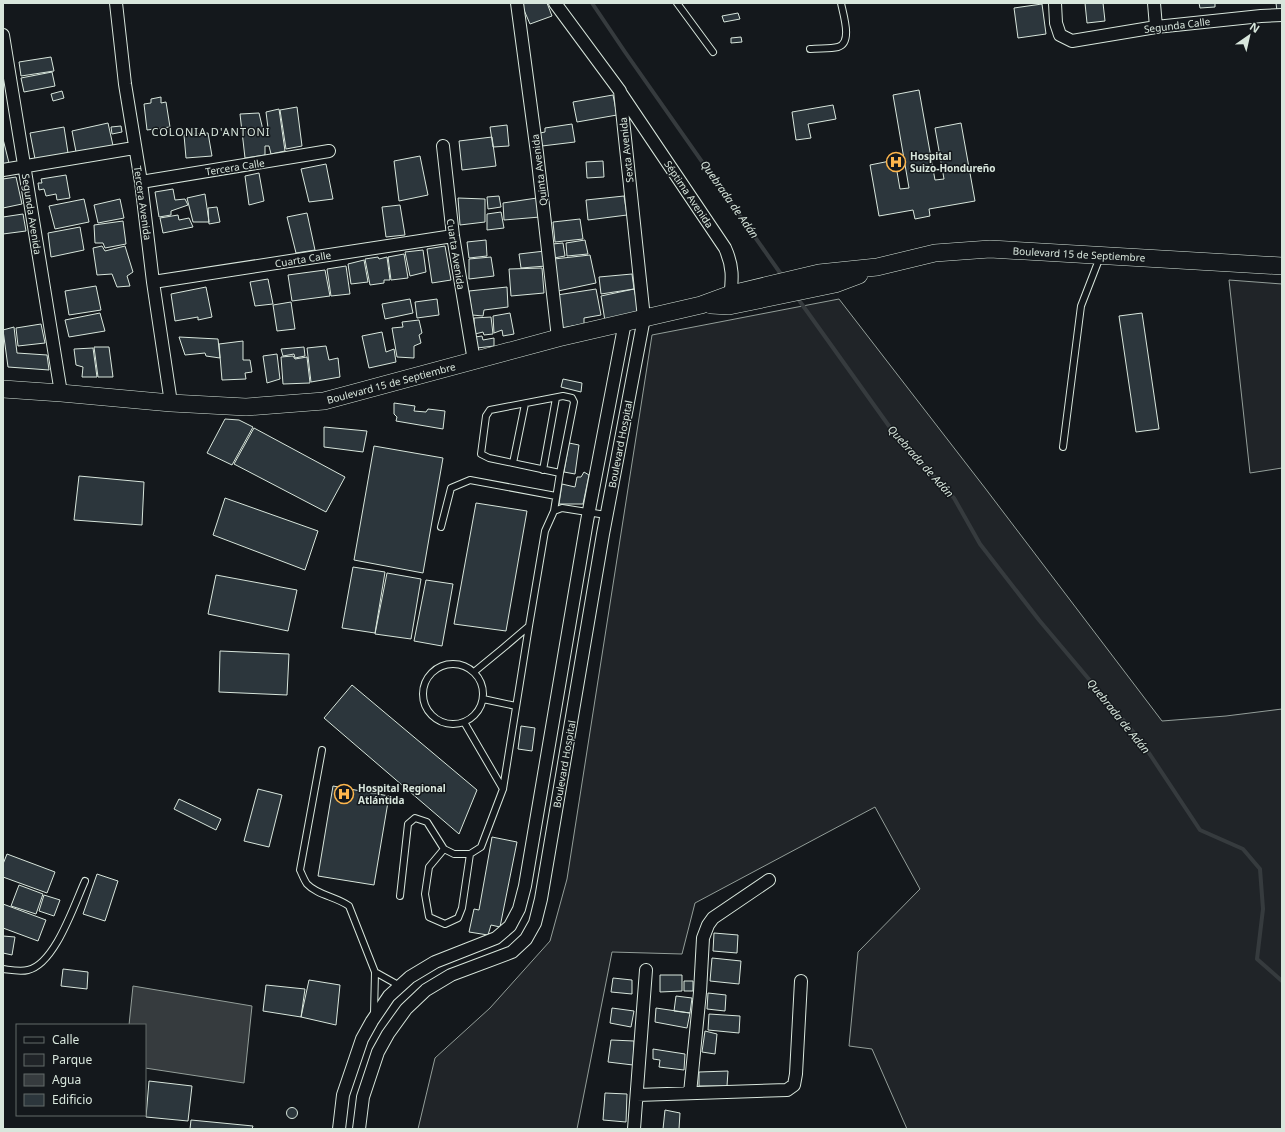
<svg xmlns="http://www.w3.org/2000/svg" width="1285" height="1132" font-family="'Noto Sans',sans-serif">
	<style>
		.green { fill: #202428; stroke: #939e99 }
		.water { fill: #363b3e; stroke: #939e99 }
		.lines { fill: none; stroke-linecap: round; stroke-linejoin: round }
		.stream { stroke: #363b3e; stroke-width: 4 }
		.building { fill: #2c363c; stroke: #d8e6dc }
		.lane-casing { stroke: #d8e6dc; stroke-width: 8 }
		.street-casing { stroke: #d8e6dc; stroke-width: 14 }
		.secondary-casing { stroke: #d8e6dc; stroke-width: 18 }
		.lane { stroke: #14181c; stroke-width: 6 }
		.street { stroke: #14181c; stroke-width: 12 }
		.secondary { stroke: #14181c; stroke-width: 17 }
		.labels { text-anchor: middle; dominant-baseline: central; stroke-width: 3; stroke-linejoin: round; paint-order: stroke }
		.street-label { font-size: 10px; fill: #d8e6dc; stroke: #14181c }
		.poi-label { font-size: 10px; font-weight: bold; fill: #d8e6dc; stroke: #14181c; text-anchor: start }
		.neighbourhood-label { font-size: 11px; letter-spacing: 1px; fill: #d8e6dc; stroke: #14181c }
		.water-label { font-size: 11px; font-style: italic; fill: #d8e6dc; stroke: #14181c }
	</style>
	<rect width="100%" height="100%" fill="#14181c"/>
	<path class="green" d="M1229 280 1282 284V468L1250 473Z
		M839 299 985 488 1162 721 1226 716 1282 709V1129H907L872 1049 849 1046 858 952 920 889 875 807 695 903 682 954 612 952 577 1129H418L435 1058 490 1008 550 941 567 879 652 335Z"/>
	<path class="water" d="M133 986 252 1006 244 1083 145 1068V1025H129Z"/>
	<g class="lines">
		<path class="stream" d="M592 3 625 52 783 277
			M796 296 894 433 954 498 980 544 1039 620 1141 741 1200 830 1243 849 1260 869 1263 909 1257 959 1282 981"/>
	</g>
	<path class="building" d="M521 3H547L552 16 530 24Z
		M1085 3H1103L1105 21 1087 23Z
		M1199 3H1215V7L1200 8Z
		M1276 3H1282V10L1277 11Z
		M1042 4 1046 34 1018 38 1014 8Z
		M738 13 740 19 724 22 722 16Z
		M741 37 742 42 731 43V38Z
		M51 57 54 71 21 76 19 62Z
		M52 72 55 86 24 92 21 78Z
		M919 90 935 180 944 179 935 128 961 123 975 201 929 209 930 216 915 219 913 210 879 216 870 165 895 160 900 189 909 188 893 95Z
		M62 91 64 98 53 101 51 94Z
		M613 95 617 115 577 122 573 102Z
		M161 97V103L166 102 170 127 147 130 144 104 151 103V99Z
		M833 105 836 119 808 124 811 138 796 140 792 112Z
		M297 107 302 146 286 149 280 110Z
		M279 109 285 151 271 154 269 146H265V155L245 158 240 114 259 113 263 130 268 128 266 112Z
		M108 123 114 150 77 157 72 131Z
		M572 124 575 142 542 146 540 133 545 132V128Z
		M507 125 509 146 493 147 490 127Z
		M121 126 122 132 112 134 111 127Z
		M64 127 68 153 35 159 30 133Z
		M208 133 212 156 186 158 184 135Z
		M492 137 496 166 462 170 459 141Z
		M3 139 9 163 3 164Z
		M420 156 428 195 399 201 394 161Z
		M603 161 604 177 587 178 586 162Z
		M326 164 333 199 309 202 301 169Z
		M259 173 264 201 249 205 245 176Z
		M66 175 70 198 57 200 56 194 46 196 44 189 39 190 38 183H42L41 179Z
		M16 177 22 204 3 208V179Z
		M173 189 175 200 185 199 188 205 171 211V215L159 217 155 192Z
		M205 194 209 222H193L187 198Z
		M499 196 501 207 488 209 487 197Z
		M624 196 627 215 588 220 586 200Z
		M458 198 485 199V222L460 225Z
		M537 198 540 217 504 220 503 203Z
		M84 199 89 222 55 229 49 206Z
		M120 199 124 218 98 223 94 205Z
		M400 205 405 235 386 237 382 207Z
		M217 207 220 222 209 224 208 208Z
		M501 212 504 228 487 230V214Z
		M307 213 315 250 296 253 287 217Z
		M23 214 26 231 3 234V217Z
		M178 215 179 220 189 218 193 227 163 233 160 218Z
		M580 219 583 239 555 242 553 222Z
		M123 221 126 244 105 248 103 243H95L94 225Z
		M80 227 84 250 51 257 48 233Z
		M486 240 487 256 469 258 467 242Z
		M585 240 588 254 567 256 566 243Z
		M563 243 565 256 554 258 552 244Z
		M102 246 105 251 125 246 133 272 127 276 130 286 117 287 112 274 97 275 93 248Z
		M445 246 451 280 432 283 427 249Z
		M423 250 426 272 410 276 405 252Z
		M545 251 546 266 521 268 519 254Z
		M404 254 408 278 391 280 388 257Z
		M590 255 596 283 558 291 554 259Z
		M378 257 379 259 387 257 390 280H384V283L370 285 365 259Z
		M491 257 494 276 469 279V259Z
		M364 260 368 282 351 284 348 264Z
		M346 266 350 294 331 296 327 269Z
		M542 268 544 293 511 296 509 269Z
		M325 270 330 296 292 301 288 275Z
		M632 274 634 289 601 294 599 277Z
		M268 279 273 304 255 306 250 282Z
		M96 286 101 310 69 315 65 291Z
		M206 287 212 317 198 320V317L175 321 171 294Z
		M507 287 508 307 484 310 483 316 472 315 469 291Z
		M596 289 601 315 584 318V324L561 328 557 295Z
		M634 289 639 312 605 321 601 296Z
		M410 299 413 313 385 319 382 304Z
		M437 299 439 315 417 318 415 302Z
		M291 302 295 329 277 331 273 305Z
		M100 313 105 331 69 337 65 320Z
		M510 313 514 334 503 336 502 330 494 333 493 316Z
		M1142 313 1159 429 1136 432 1119 316Z
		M491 317 493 334 484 335 483 332 475 334 474 318Z
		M419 320 422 333 419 335 421 343 414 346V358L397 357 392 328 403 327 402 322Z
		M41 324 45 343 18 346 16 328Z
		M14 327 17 353 47 355 49 370 8 367 3 330Z
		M382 332 386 352 394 349 396 362 369 368 362 336Z
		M482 336 483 340 494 338V346L477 348 475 337Z
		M179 337 218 339 220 358 206 356 205 353 185 355Z
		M243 341V360H250L252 372 245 373 246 379 222 380 219 344Z
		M326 346 329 360 338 358 340 377 311 382 307 348Z
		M94 347H109L113 377H98Z
		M304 347 305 356 295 358 294 354 283 356 281 349Z
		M93 348 97 377H82L83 367 76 365 74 349Z
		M277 354 280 379 267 383 263 356Z
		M293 356 295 359 307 357 310 383 283 384 281 357Z
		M563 379 582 383 581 392 561 387Z
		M394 403 415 406 414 411 426 412 428 409 445 411 443 429 396 421 397 417 394 414Z
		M225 419 239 420 253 427 232 465 207 453Z
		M324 427 367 431 363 452 324 447Z
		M254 428 345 477 326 512 234 464Z
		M569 443 579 445 575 474 564 472Z
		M374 446 443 458 423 573 354 560Z
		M584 472 589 475 583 504H559L562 484 575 487 577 477H581Z
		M79 476 144 482 142 525 74 520Z
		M225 498 318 531 305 570 213 535Z
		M476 503 527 511 506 631 454 624Z
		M353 567 385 572 375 633 342 628Z
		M387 573 421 579 411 639 375 634Z
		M216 575 297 590 288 631 208 614Z
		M426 580 453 584 442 646 414 641Z
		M220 651 289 654 287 695 219 692Z
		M352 685 477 790 459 834 324 718Z
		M521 726 535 728 532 751 518 749Z
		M333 786 389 796 374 885 318 876Z
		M258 789 282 795 269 847 244 841Z
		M179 799 221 819 216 830 174 809Z
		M492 837 517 842 500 927 491 925 488 935 469 932 474 909 479 910Z
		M7 854 55 872 47 893 3 877V864Z
		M97 874 118 881 105 921 83 914Z
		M19 885 43 894 36 914 11 906Z
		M44 895 60 900 54 916 39 911Z
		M3 904 46 920 38 941 3 928Z
		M714 933 738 935 737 953 713 951Z
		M3 936 15 937 12 955 3 953Z
		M712 958 741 961 739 984 710 981Z
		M63 969 88 972 87 989 61 986Z
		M660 975H682V991L660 992Z
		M613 978 632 980V994L611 992Z
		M309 980 340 985 336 1025 301 1017Z
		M684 981H693V991H684Z
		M266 985 305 989 301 1017 263 1011Z
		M708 993 726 995 725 1011 707 1009Z
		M676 996 692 998 690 1013 674 1011Z
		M612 1008 634 1011 631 1027 610 1023Z
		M656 1008 690 1013 687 1028 655 1022Z
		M709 1014 740 1016 739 1033 708 1030Z
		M705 1031 717 1034 715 1054 702 1052Z
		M611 1040 634 1041 633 1065 608 1062Z
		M653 1049 685 1054 684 1070 659 1067 660 1060 653 1059Z
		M728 1071 727 1086H699V1072Z
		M149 1081 192 1086 188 1121 146 1117Z
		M605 1093 627 1094 626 1122 603 1120Z
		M286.5 1113a5.5 5.5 0 1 1 11 0a5.5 5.5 0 1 1-11 0Z
		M665 1110 680 1113 679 1129H663Z
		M191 1120 253 1126 252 1129H190Z"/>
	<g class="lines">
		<g class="lane-casing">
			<path id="lane" d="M677 3 713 52
				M810 49C819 48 830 49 838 47 853 43 843 14 841 3
				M1063 447 1081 306 1100 257
				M513 463 525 404
				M543 470 556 398
				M554 511 560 473 574 402 572 398 563 396 490 410 486 416 481 454 489 458 560 473
				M441 527 451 488 470 480 556 496
				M423 694a30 30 0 1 1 60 0a30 30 0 1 1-60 0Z
				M474 672 502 649 529 626 545 531 554 511 562 508 606 515
				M483 699 516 706
				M464 722 503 789
				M322 750 300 870C302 874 304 880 307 884 317 895 337 897 349 906L375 972 400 986
				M444 849 429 867 425 894 429 917 445 924 458 918 462 908 470 854
				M400 896 408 824 415 818 427 822 444 849 454 854H470L481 847 503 789 529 626
				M3 969C11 970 20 972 28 970 55 964 74 905 85 881
				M374 1014 375 972"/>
		</g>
		<g class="street-casing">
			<path id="street" d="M116 3 125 84 141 182 153 282 171 403
				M517 3 537 153 558 338
				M1055 3 1056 23 1060 35 1072 41 1156 27 1261 16 1282 15
				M1154 3 1156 27
				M3 35 61 393
				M620 92 725 248C734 268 732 280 730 300
				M443 146 453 236 474 361
				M3 170 134 148
				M141 182 329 151
				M153 282 453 236
				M690 1093 700 992 703 938 708 925 713 918 769 880
				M637 1095 787 1090 794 1085 796 1074 801 981
				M339 1129 343 1095 362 1039 372 1021 389 996 410 977 435 962 496 938 510 926 519 909 525 886 587 521 625 322
				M359 1129 363 1097 378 1052 388 1034 406 1009 426 990 451 975 512 952 526 939 535 923 541 899 603 534 644 318 620 91 555 3
				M634 1129 646 970"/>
		</g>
		<g class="secondary-casing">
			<path id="secondary" d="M711 305 729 306 835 284 859 275
				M3 389 61 393 171 403 246 407 324 401 558 338 701 305 731 294 819 273 877 267 935 253 990 249 1282 266"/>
		</g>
		<use href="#lane" class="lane"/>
		<use href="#street" class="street"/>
		<use href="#secondary" class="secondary"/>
	</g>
	<defs>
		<g id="hospital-ring" transform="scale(1)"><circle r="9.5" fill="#14181c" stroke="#ffb74d" stroke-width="1.5"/><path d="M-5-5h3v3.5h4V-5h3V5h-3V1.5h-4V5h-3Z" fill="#ffb74d"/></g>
	</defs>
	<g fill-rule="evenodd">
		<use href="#hospital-ring" x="896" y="162"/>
		<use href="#hospital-ring" x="344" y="794"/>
	</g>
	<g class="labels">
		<g class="street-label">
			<text transform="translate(1177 25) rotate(-7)">Segunda Calle</text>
			<text transform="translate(626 150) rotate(-96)">Sexta Avenida</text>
			<text transform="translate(235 167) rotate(-9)">Tercera Calle</text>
			<text transform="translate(539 170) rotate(-97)">Quinta Avenida</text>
			<text transform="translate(689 194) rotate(56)">Séptima Avenida</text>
			<text transform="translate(143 203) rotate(82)">Tercera Avenida</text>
			<text transform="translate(32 214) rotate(81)">Segunda Avenida</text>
			<text transform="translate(456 254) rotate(81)">Cuarta Avenida</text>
			<text transform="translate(1079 254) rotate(3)">Boulevard 15 de Septiembre</text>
			<text transform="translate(303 259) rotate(-9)">Cuarta Calle</text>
			<text transform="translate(391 383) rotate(-15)">Boulevard 15 de Septiembre</text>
			<text transform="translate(620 444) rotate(-79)">Boulevard Hospital</text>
			<text transform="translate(564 764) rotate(-80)">Boulevard Hospital</text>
		</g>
		<g class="poi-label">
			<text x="910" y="156">Hospital<tspan x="910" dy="12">Suizo-Hondureño</tspan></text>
			<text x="358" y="788">Hospital Regional<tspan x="358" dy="12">Atlántida</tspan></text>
		</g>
		<g class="neighbourhood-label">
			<text x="211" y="131">COLONIA D'ANTONI</text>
		</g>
		<g class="water-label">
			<text transform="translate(730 199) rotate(55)">Quebrada de Adán</text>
			<text transform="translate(921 461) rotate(48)">Quebrada de Adán</text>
			<text transform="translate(1119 716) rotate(51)">Quebrada de Adán</text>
		</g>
	</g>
	<rect width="1285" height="1132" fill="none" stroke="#d8e6dc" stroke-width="8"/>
	<rect x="16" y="1024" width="130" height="92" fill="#14181c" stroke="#626a69"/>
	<rect x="24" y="1037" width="20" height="6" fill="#14181c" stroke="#626a69"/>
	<text x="52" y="1044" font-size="12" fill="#d8e6dc">Calle</text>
	<rect x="24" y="1054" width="20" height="12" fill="#202428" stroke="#626a69"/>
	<text x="52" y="1064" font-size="12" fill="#d8e6dc">Parque</text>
	<rect x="24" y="1074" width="20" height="12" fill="#363b3e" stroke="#626a69"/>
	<text x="52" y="1084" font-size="12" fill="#d8e6dc">Agua</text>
	<rect x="24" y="1094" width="20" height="12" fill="#2c363c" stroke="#626a69"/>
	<text x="52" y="1104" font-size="12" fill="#d8e6dc">Edificio</text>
	<g transform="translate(1249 36) rotate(34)" stroke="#14181c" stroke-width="3" paint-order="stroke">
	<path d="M0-3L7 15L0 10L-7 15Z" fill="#d8e6dc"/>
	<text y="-6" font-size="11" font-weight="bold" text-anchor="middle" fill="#d8e6dc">N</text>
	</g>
</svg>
